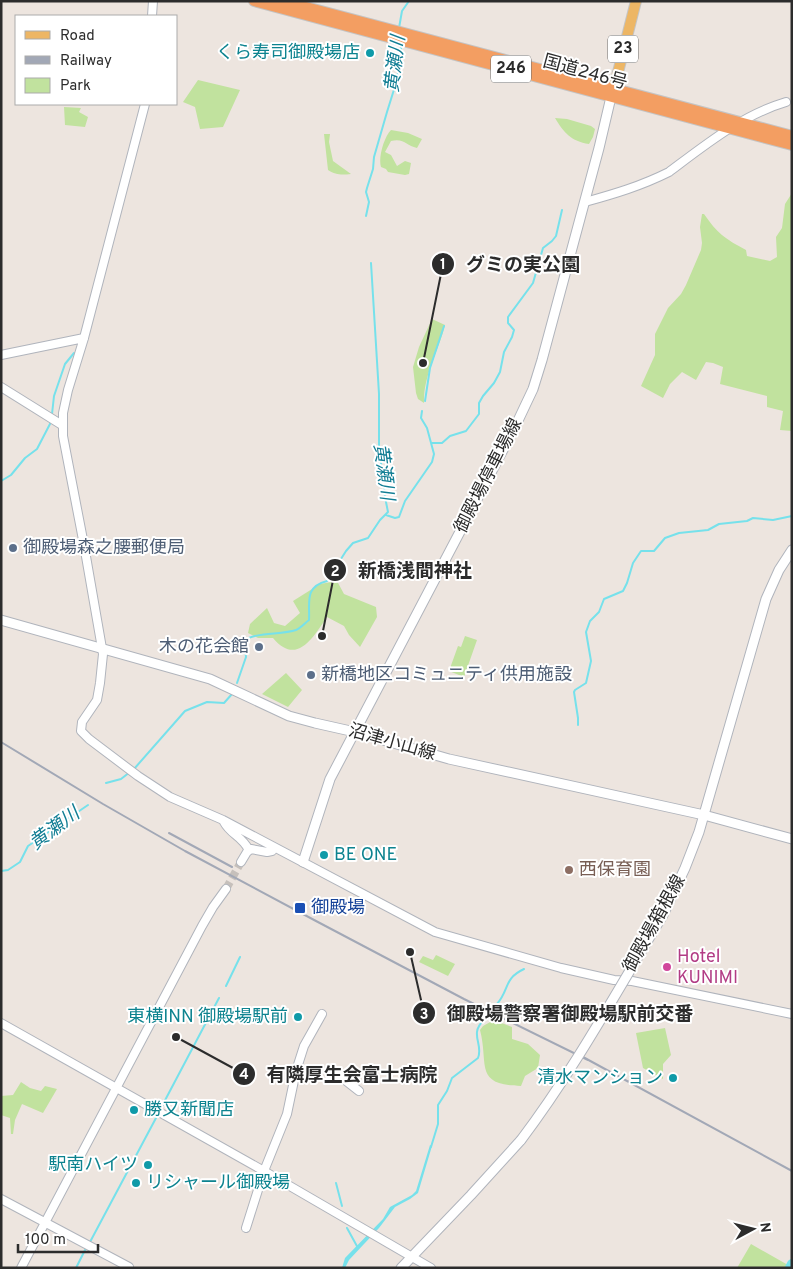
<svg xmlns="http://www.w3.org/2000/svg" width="793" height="1269" font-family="Overpass,'Noto Sans JP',sans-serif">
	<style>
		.green { fill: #c1e29e }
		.water { fill: #76e1eb }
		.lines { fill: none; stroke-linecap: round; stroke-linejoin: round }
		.stream { stroke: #76e1eb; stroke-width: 2 }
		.river { stroke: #76e1eb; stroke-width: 10 }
		.tertiary-tunnel { stroke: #c6c0bb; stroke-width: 8; stroke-dasharray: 8 4; stroke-linecap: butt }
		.tertiary-casing { stroke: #b0b4bc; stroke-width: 10 }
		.secondary-casing { stroke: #b0b4bc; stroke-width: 11 }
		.primary-casing { stroke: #c4c4c4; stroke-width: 12 }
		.trunk-casing { stroke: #c4c4c4; stroke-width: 12 }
		.tertiary { stroke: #fff; stroke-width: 8 }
		.secondary { stroke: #fff; stroke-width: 9 }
		.primary { stroke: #edb665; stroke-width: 10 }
		.trunk { stroke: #f39e62; stroke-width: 10 }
		.rail { stroke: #a2a8b6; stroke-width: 2 }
		.secondary-bridge-casing { stroke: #b0b4bc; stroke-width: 11; stroke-linecap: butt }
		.secondary-bridge { stroke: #fff; stroke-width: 9 }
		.culture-dot { fill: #0f9aa8; stroke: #fff; stroke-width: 2 }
		.service-dot { fill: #5c6f8a; stroke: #fff; stroke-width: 2 }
		.education-dot { fill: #8d6e63; stroke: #fff; stroke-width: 2 }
		.transit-dot { fill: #1a4fb4; stroke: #fff; stroke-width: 2 }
		.hotel-dot { fill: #d1479c; stroke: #fff; stroke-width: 2 }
		.labels { text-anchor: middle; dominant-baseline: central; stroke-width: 4; stroke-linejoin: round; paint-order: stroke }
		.shield { fill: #fff; stroke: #6b6b6b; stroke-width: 1 }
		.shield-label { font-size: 16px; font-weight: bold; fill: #2c2c2c }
		.culture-label { font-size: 18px; fill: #0d838f; stroke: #fff; text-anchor: end }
		.street-label { font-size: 18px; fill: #2c2c2c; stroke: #fff }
		.service-label { font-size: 18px; fill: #4e5e75; stroke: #fff; text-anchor: start }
		.education-label { font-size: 18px; fill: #785e54; stroke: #fff; text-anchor: start }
		.transit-label { font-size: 18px; fill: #164399; stroke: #fff; text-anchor: start }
		.hotel-label { font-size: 18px; fill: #b23c85; stroke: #fff; text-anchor: start }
		.water-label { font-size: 19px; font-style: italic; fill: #127e94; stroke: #fff }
		.leader { fill: none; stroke: #2c2c2c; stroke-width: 2 }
		.callout-dot { fill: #2c2c2c; stroke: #fff; stroke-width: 2 }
		.mark-label { font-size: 15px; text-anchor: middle; font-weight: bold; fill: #fff }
		.callout-label { font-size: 19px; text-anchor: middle; font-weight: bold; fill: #2c2c2c; stroke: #fff; stroke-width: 4; stroke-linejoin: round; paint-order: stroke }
	</style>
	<rect width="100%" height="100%" fill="#ede5df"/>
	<path class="green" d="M198 80 240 90 223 127 200 129 195 107 183 102Z
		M64 107 81 108 79 112 88 117 85 127 65 125Z
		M555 118 567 119 591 126 595 129 593 137 589 144C571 141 564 133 555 118Z
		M391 130 408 133 422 139 417 148C406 146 405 138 391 141L385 152 391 155 397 166 405 161 411 163 409 174 405 175 388 172 386 169 381 167C378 158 384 137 391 130Z
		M324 134H330L329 142 333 161 351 174C341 175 336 175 328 170Z
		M792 193V431L780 430 783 411 767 407V396L720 384 723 367 713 363 706 362 696 380 682 372 670 384 663 398 641 386 655 355V334L668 308 681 294 686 285 701 250 702 243 700 227 702 214H704C718 234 724 238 746 250L747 256 770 261 777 257 776 237 782 228 785 204Z
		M432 319 445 325C439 350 423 376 424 403L418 399 416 393 413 367 419 347Z
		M337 581 344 594 376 607 377 617 360 647 349 635 344 626 327 617C314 636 297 667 273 638H258L248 633 250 624 267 608 274 623 285 626 300 613 293 601 320 584Z
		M465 636 477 640 464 677 449 671 458 646 461 647Z
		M286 673 302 690 288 707 262 694Z
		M436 955 455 964 448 976 419 962 423 956 433 960Z
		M494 1020 512 1027V1039L528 1044 540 1055 538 1068 525 1076 521 1086C473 1085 489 1064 480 1030L483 1026Z
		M665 1028 671 1055 663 1064V1079L643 1068 636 1033Z
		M21 1082 30 1088 41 1091 45 1086 57 1089 43 1113 22 1104 15 1120 13 1134H11L10 1118 1 1115V1096L13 1095Z
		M751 1244 788 1265 786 1268H737Z"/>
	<path class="water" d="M430 1145 432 1146 418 1193 410 1199 395 1207 379 1228 349 1260 345 1268H342L345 1258 383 1219 390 1207 412 1195 416 1191Z"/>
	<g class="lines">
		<path class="stream" d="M399 28 402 11 409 1
			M366 216 369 202 366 192 367 188 373 169 374 157 387 112 397 80 401 52V43
			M425 401 430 368 444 326
			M52 414 54 396 65 364 74 353
			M431 443H442L450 436 466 431 479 414V403L483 396 494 383 500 372 504 352 512 337 514 330 508 323V317L533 283 543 248 552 241 556 236 562 210
			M1 481 11 475 25 458 37 449 51 422
			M386 515 395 518 399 517 405 501 432 462 434 454 427 428 421 418 422 411
			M237 683 246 657 244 641C254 632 281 635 296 630 301 628 305 623 309 620 310 602 304 587 327 581L346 551 353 543 368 538 380 520 388 512 385 497 379 446V394L371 263
			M578 725V718L574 692 575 690 586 683 591 661 586 632 590 621 599 612 604 599 623 591 627 583 633 563 641 551H654L665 538 679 533 708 530 719 524 747 521 753 518 773 520 792 516
			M134 769 185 711 207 702 224 703 232 694
			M106 783 121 779 130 772
			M1 871 8 870 20 862 28 846 88 805
			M226 986 240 957
			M497 1004C510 989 503 979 524 969
			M162 1106 219 998
			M431 1147 438 1124V1105L447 1091 452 1078 478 1058C482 1048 476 1041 477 1032 477 1025 485 1019 489 1014
			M336 1183 342 1206
			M347 1228 358 1248
			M90 1242 156 1118
			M76 1268 85 1250"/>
		<path class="river" d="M790 1268 792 1264"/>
		<path class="tertiary-tunnel" d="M226 889 241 862"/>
		<g class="tertiary-casing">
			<path id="tertiary" d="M152 16 153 1
				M145 104 84 338 68 390 63 413V436L84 545 103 654 100 683 97 700 82 722 81 731 89 739 138 776 170 797 223 820 435 932 561 968 614 980 632 981 792 1014
				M585 202C614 194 641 186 669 172 705 145 742 115 786 102
				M1 355 84 338
				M1 387 62 425
				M224 822C231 835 241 835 249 850
				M241 862 247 852 251 849 267 852 272 851
				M1 1023 264 1171 431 1268
				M331 1069 359 1091
				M1 1199 129 1267
				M246 1228 264 1171 287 1114 296 1071 304 1046 322 1014
				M21 1268 202 926 213 907 226 889"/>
		</g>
		<g class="secondary-casing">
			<path id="secondary" d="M1 620 210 679 289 716 315 723 355 732 449 759 704 815 792 839
				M303 862 330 779 515 427 533 389 542 360 599 148 611 97
				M663 915 685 868 699 832 766 599 779 570 792 550
				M401 1268 471 1195 521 1140"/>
		</g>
		<g class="primary-casing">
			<path id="primary" d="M612 96 636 1"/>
		</g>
		<g class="trunk-casing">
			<path id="trunk" d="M254 1 792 145
				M283 1 792 136"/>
		</g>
		<use href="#tertiary" class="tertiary"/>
		<use href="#secondary" class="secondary"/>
		<use href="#primary" class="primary"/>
		<use href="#trunk" class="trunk"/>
		<path class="rail" d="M1 742 103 804 185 851 316 921 464 999 588 1060
			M169 833 232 867
			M583 1057 792 1171"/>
		<g class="secondary-bridge-casing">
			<path id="secondary-bridge" d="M521 1140C574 1070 617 991 663 915"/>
		</g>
		<use href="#secondary-bridge" class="secondary-bridge"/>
	</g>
	<g class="culture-dot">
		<circle cx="370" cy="53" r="5"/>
		<circle cx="324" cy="855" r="5"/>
		<circle cx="298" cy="1017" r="5"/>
		<circle cx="673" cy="1078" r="5"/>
		<circle cx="134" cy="1110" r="5"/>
		<circle cx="148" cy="1165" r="5"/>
		<circle cx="136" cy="1183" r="5"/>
	</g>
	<g class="service-dot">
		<circle cx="13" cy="548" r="5"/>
		<circle cx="259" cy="647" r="5"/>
		<circle cx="311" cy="675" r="5"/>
	</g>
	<circle class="education-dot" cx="569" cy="870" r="5"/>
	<rect class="transit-dot" x="294" y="902" width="12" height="12" rx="2.5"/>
	<circle class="hotel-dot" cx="667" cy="967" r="5"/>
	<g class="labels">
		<g class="shield">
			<rect x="608" y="35.5" width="30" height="27" rx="4"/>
			<rect x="491" y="55.5" width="40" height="27" rx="4"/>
		</g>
		<g class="shield-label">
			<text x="623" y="49">23</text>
			<text x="511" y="69">246</text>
		</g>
		<g class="culture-label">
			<text x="360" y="53">くら寿司御殿場店</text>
			<text x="334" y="855" text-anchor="start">BE ONE</text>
			<text x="288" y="1017">東横INN 御殿場駅前</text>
			<text x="663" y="1078">清水マンション</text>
			<text x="144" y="1110" text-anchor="start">勝又新聞店</text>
			<text x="138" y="1165">駅南ハイツ</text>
			<text x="146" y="1183" text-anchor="start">リシャール御殿場</text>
		</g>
		<g class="street-label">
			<text transform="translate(585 73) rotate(15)">国道246号</text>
			<text transform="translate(489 476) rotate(-63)">御殿場停車場線</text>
			<text transform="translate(392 743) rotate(16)">沼津小山線</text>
			<text transform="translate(655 924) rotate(-61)">御殿場箱根線</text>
		</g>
		<g class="service-label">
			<text x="23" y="548">御殿場森之腰郵便局</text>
			<text x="249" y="647" text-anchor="end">木の花会館</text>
			<text x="321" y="675">新橋地区コミュニティ供用施設</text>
		</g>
		<g class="education-label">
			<text x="579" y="870">西保育園</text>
		</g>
		<g class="transit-label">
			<text x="311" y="908">御殿場</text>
		</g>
		<g class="hotel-label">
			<text x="677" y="957">Hotel<tspan x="677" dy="21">KUNIMI</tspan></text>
		</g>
		<g class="water-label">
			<text transform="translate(396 64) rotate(-83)">黄瀬川</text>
			<text transform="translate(383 472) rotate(83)">黄瀬川</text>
			<text transform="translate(55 829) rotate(-37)">黄瀬川</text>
		</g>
	</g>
	<path class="leader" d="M423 363L443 264M322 636L335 570M410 952L424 1013M176 1037L244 1074"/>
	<g class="callout-dot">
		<circle cx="423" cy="363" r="5"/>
		<circle cx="322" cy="636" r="5"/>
		<circle cx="410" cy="952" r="5"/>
		<circle cx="176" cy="1037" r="5"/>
		<circle cx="443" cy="264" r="12"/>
		<circle cx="335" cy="570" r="12"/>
		<circle cx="424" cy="1013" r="12"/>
		<circle cx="244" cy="1074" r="12"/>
	</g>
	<g class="mark-label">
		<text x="443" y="269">1</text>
		<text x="335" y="576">2</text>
		<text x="424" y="1019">3</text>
		<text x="244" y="1079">4</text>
	</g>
	<g class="callout-label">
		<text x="523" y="271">グミの実公園</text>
		<text x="415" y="577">新橋浅間神社</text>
		<text x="570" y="1020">御殿場警察署御殿場駅前交番</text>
		<text x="352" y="1081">有隣厚生会富士病院</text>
	</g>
	<rect width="793" height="1269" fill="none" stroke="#2c2c2c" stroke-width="5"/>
	<rect x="15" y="15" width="162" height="90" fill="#ffffff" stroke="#ababab"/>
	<rect x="25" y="31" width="25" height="8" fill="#edb665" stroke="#ababab"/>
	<text x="60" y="40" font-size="15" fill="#2c2c2c">Road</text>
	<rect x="25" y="56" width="25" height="8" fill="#a2a8b6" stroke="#ababab"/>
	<text x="60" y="65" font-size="15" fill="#2c2c2c">Railway</text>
	<rect x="25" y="78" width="25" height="15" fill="#c1e29e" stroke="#ababab"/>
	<text x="60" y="90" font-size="15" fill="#2c2c2c">Park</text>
	<g transform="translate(753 1229) rotate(83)" stroke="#ffffff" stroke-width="4" paint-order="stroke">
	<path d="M0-4L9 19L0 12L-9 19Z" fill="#2c2c2c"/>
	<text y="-8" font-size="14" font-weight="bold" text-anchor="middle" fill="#2c2c2c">N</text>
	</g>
	<path d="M18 1244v8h80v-8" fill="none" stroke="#2c2c2c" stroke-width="2.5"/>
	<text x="25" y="1244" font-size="15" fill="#2c2c2c" stroke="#ffffff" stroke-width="4" paint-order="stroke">100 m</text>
</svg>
